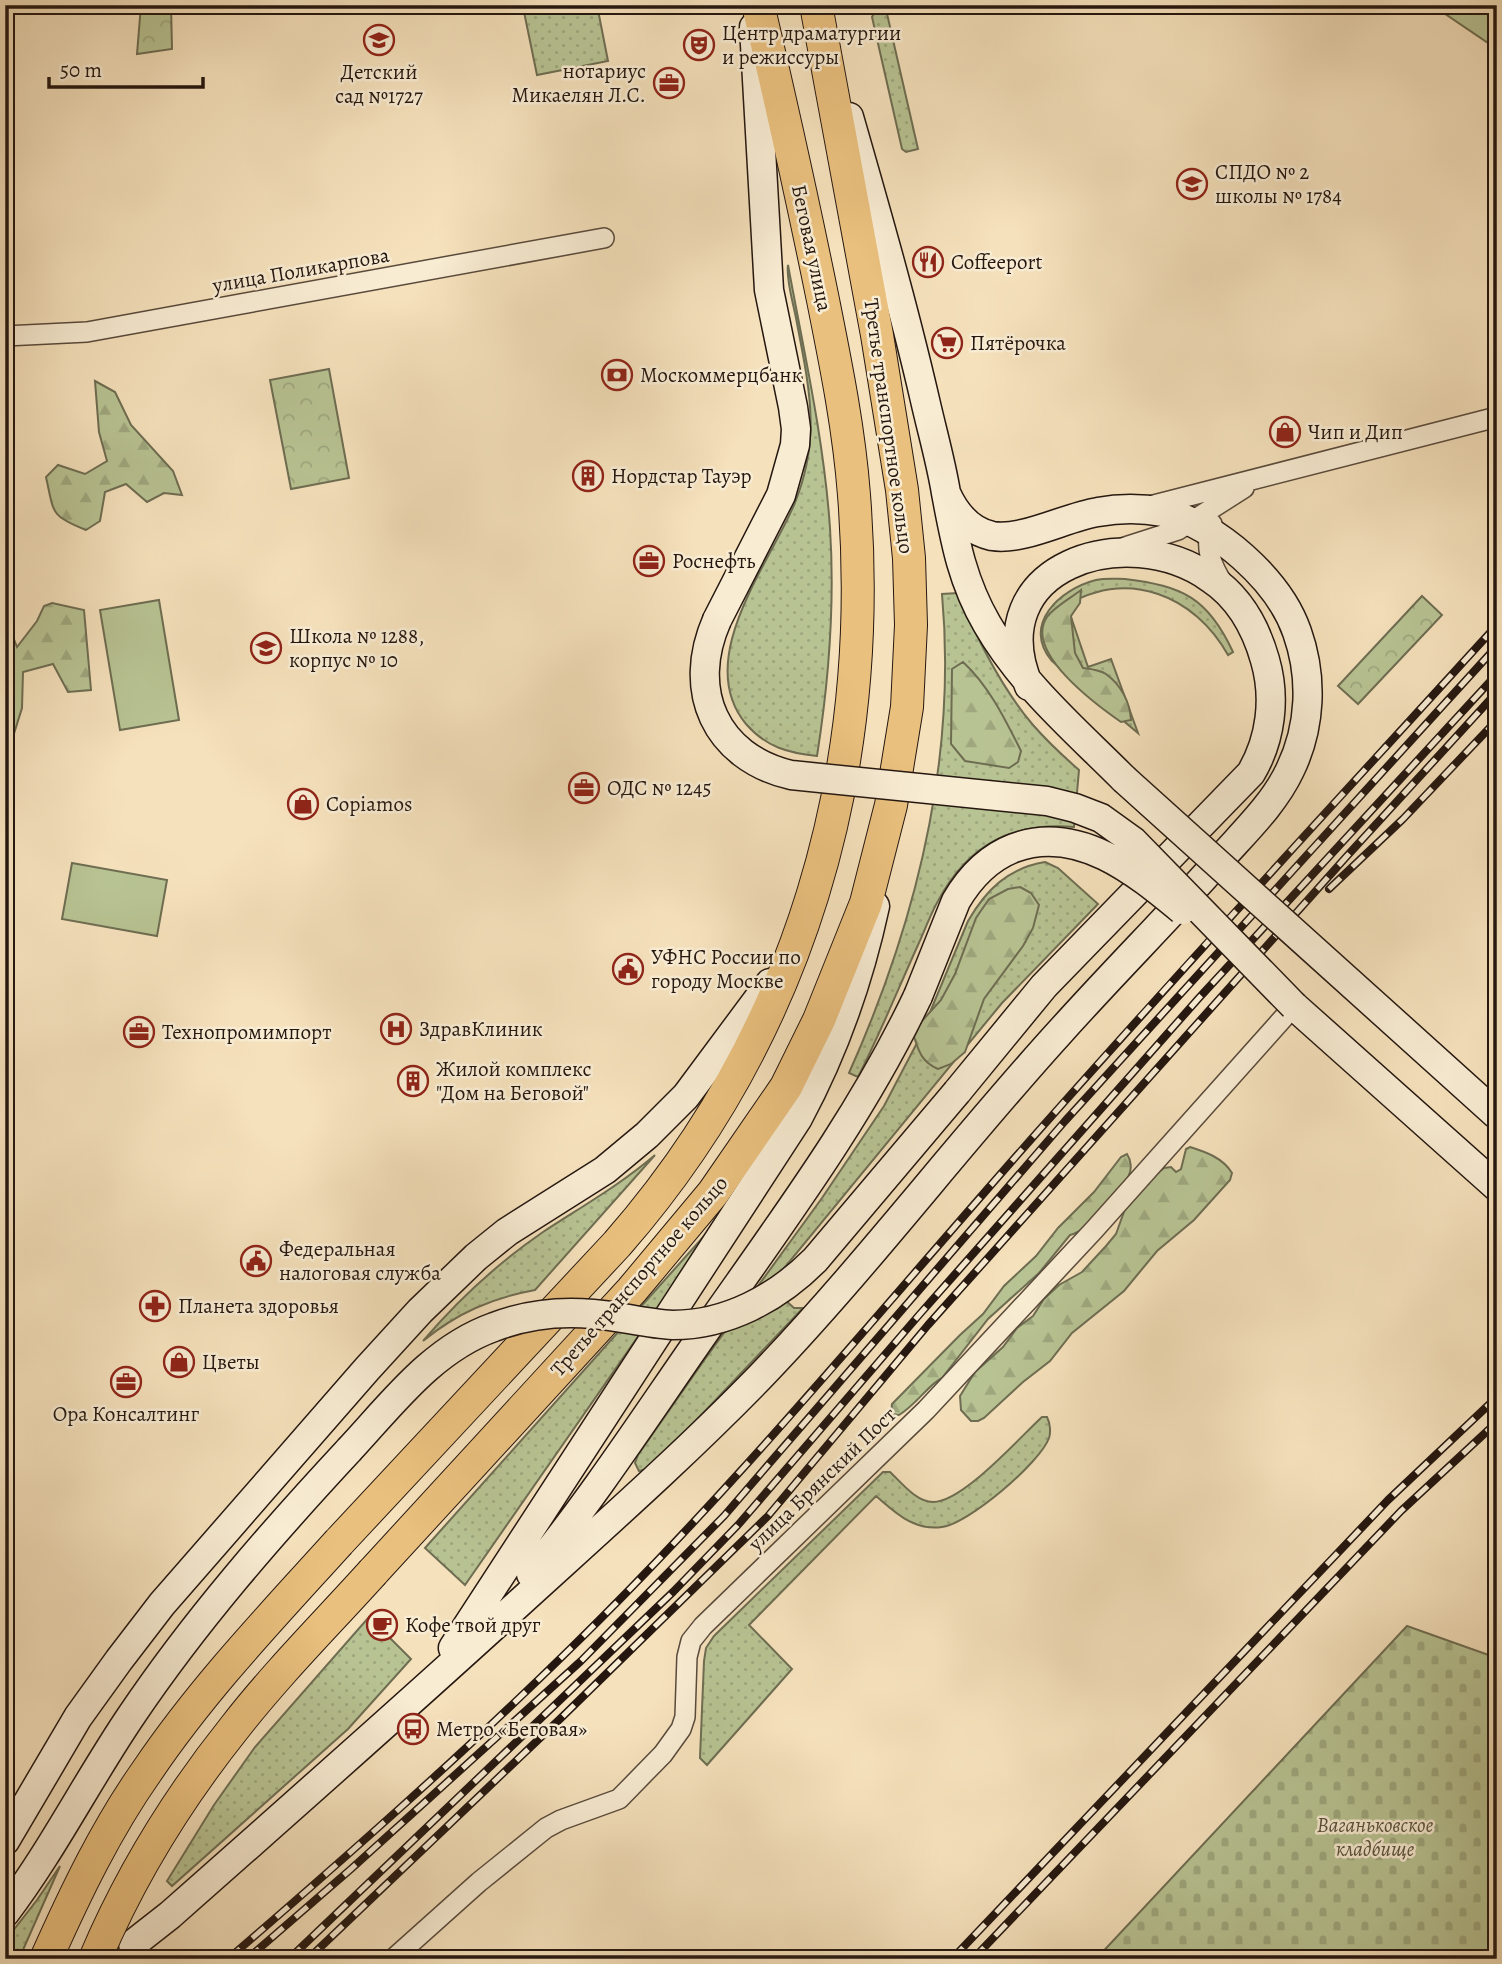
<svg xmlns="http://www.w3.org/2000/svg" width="1502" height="1964" font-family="Alegreya,serif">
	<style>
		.grass { fill: url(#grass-dots); stroke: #6e6d52; stroke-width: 2 }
		.forest { fill: url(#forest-firs); stroke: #6e6d52; stroke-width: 2 }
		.cemetery { fill: url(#cemetery-stones); stroke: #6e6d52; stroke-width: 2 }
		.park { fill: url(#park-crowns); stroke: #6e6d52; stroke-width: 2 }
		.pitch { fill: #b8c393; stroke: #6e6d52; stroke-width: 2 }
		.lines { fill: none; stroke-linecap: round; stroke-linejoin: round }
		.secondary-tunnel { stroke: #cbb99a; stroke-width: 28; stroke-dasharray: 28 14; stroke-linecap: butt }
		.street-casing { stroke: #594a3b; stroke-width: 22 }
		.secondary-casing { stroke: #251710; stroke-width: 31 }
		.primary-casing { stroke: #251710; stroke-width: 34 }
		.street { stroke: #f8ecd3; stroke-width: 19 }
		.secondary { stroke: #f8ecd3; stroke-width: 28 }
		.primary { stroke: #eac07e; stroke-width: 32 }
		.rail-casing { stroke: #251710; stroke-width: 8 }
		.rail { stroke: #f8ecd3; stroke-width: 5; stroke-dasharray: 16; stroke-linecap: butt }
		.secondary-bridge-casing { stroke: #251710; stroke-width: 31; stroke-linecap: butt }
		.primary-bridge-casing { stroke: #251710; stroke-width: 34; stroke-linecap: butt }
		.secondary-bridge { stroke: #f8ecd3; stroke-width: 28 }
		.primary-bridge { stroke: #eac07e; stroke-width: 32 }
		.labels { text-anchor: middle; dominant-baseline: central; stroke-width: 5; stroke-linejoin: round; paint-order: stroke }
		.poi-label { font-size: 21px; fill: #251710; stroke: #f8ecd3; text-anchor: start }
		.street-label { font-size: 21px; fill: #251710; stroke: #f8ecd3 }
		.park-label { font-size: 21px; font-style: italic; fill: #58533e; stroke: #f8ecd3 }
	</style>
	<defs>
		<pattern id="grass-dots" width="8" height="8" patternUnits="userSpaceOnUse" patternTransform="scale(1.75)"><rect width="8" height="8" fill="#b8c393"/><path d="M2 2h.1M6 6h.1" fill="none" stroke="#9ea77e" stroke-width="1.8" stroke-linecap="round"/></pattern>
		<pattern id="forest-firs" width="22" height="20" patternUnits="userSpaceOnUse" patternTransform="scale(1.75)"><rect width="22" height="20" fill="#b8c393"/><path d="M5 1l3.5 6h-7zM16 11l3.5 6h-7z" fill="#9ea77e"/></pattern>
		<pattern id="cemetery-stones" width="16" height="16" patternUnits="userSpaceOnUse" patternTransform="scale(1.75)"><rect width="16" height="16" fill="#b8c393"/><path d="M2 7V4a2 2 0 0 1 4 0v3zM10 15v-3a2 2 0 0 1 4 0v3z" fill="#9ea77e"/></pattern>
		<pattern id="park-crowns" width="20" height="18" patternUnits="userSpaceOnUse" patternTransform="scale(1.75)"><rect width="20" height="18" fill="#b8c393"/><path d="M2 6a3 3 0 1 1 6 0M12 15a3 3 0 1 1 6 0" fill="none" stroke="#9ea77e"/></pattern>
	</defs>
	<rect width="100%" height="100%" fill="#f5e1bc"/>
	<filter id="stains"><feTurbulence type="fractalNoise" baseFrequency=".00286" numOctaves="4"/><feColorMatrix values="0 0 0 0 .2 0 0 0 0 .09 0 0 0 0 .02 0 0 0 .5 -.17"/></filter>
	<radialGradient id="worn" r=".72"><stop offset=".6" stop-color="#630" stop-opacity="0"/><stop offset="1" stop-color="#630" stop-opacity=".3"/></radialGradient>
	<path class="grass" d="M532 5H597L608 61 537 75 523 7Z
		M885 5 918 149 906 152 902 149 872 17 876 10Z
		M788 265C804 352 824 440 830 528 835 605 829 680 817 756 788 753 766 747 746 724 693 660 768 566 794 505 822 438 809 387 796 318 793 302 786 280 788 265Z
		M1125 579C1183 586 1208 598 1233 652L1228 655C1194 595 1129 569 1067 605L1088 667 1111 659 1138 733 1052 661C1021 625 1060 589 1096 580 1106 578 1115 579 1125 579Z
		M958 593C977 639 1000 686 1033 725 1047 741 1063 756 1079 770L1074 827C1011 822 968 845 938 901 930 915 925 930 918 945 898 989 880 1034 858 1077L849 1073C916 923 957 759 942 594Z
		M1045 862 1058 868 1098 904 1002 1003 776 1278 774 1290 794 1308H803L651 1468 639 1471 635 1463 638 1455 705 1359 822 1198 884 1106 918 1041 968 921C986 890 1008 868 1045 862Z
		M655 1155 535 1290C492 1298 457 1313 423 1341 458 1300 498 1263 543 1232 581 1207 620 1185 655 1155Z
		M705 1235 708 1236 465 1585 425 1548Z
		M1042 1417H1047C1050 1423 1051 1432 1049 1438 1040 1463 968 1524 942 1527 913 1531 895 1512 876 1496L749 1625 792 1669 707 1765 700 1758 704 1661 706 1648 714 1636 883 1472H890C901 1482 916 1502 933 1502 963 1502 1019 1438 1042 1417Z
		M369 1617 411 1659 348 1729 172 1886 167 1881 214 1805 255 1747Z
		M60 1866 19 1959H5V1941L37 1900Z"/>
	<path class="forest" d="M95 381 115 392 131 425 173 471 182 495 164 493 147 502 126 484 105 492 100 521 86 530C50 516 54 513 46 477L58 465 85 474 107 461 99 432Z
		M1081 590 1080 603 1071 616 1075 653 1083 668C1090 669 1100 670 1106 674 1121 685 1130 702 1131 720L1121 722C1098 706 1023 652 1047 617 1054 607 1071 598 1081 590Z
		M52 603 84 610 91 690 68 692 53 664 23 672 22 708 12 740 5 734V616L17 647 37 621 44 606Z
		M963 662C989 686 1005 719 1021 751L1018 762 1009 768 965 761 951 744 952 669Z
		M1020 887 1031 893 1039 905 1033 928 1023 946 984 999 965 1052 951 1064 938 1069C922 1062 919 1052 914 1037L921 1022 941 1000 955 974 976 918 989 899 1008 889Z
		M1190 1147C1206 1152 1223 1158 1232 1173L1230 1180 1194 1220 1157 1251 1124 1291 1072 1333 1050 1361 1023 1382 984 1418 978 1421H971L961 1410 960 1396 975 1372 1003 1347 1017 1328 1033 1316 1044 1299 1059 1285 1082 1272 1106 1246 1116 1234 1125 1209 1142 1186 1164 1168 1171 1167 1176 1172 1181 1169 1186 1149Z
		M1127 1154C1131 1160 1132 1169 1129 1175 1122 1193 1088 1231 1070 1235L1039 1273 988 1319 942 1378C929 1384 916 1405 899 1415L891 1414 892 1404 960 1335 983 1314 1004 1286 1036 1256 1058 1228 1094 1192 1121 1157Z"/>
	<path class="cemetery" d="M1407 1626 1497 1658V1959H1096Z"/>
	<path class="park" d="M141 5H171L172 49 137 54Z
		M329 369 349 478 291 489 270 380Z
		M1422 596 1442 615 1358 704 1338 686Z"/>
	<path class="pitch" d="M1432 5H1497V49Z
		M159 600 179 720 120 730 100 610Z
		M72 863 167 880 157 936 62 919Z"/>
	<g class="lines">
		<path class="secondary-tunnel" d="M114 1959 133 1944"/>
		<g class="street-casing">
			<path id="street" d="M5 336 87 332 604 238
				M1150 506 1497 417
				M1212 524C1204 548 1211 565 1224 585
				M1125 547 1178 530 1244 488
				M393 1959 479 1882 546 1828 561 1820 619 1799 663 1754 681 1729 685 1717 687 1657 691 1641 703 1626 926 1410 1094 1230 1294 1006"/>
		</g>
		<g class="secondary-casing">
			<path id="secondary" d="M849 117C876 211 903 305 925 400 932 431 941 462 946 493 955 541 962 581 987 624 1022 685 1074 729 1124 779
				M717 620 781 495 795 445 796 429 793 407 769 290 754 27
				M1294 1006 1497 1187
				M957 1092 1044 986 1251 773C1271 739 1276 698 1265 660 1256 628 1239 597 1210 578 1127 519 978 566 1029 686
				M531 1574C596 1494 652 1407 711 1323 786 1216 862 1114 918 996
				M453 1648 798 1118C834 1051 859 980 875 906
				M5 1841 78 1717 119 1660 162 1604 367 1369 420 1311 476 1257 507 1232 605 1170 647 1135 686 1096 770 983
				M5 1913C52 1851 87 1781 131 1716 195 1621 271 1534 349 1450
				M133 1944 170 1915C290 1809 410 1703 528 1595 606 1524 685 1454 759 1378 865 1268 957 1145 1060 1032 1111 975 1165 921 1216 864 1242 834 1273 806 1290 770 1311 727 1313 677 1297 632 1279 580 1216 524 1163 512 1142 508 1119 508 1098 512 1066 517 1024 541 992 536 969 531 955 513 946 493"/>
		</g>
		<g class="primary-casing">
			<path id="primary" d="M339 1542 617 1244C801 1034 876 771 854 495 849 429 836 365 823 300 803 202 781 103 758 5
				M373 1572 632 1290 713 1193 786 1087 819 1020 866 903 891 805 907 707 911 625 909 558 902 490 877 335 816 5"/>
		</g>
		<use href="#street" class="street"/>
		<use href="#secondary" class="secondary"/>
		<use href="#primary" class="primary"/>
		<g class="rail-casing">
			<path id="rail" d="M1329 889 1403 819 1497 720
				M228 1959C345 1858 461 1756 571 1648 728 1495 868 1325 1012 1161 1171 980 1335 803 1497 625
				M247 1959 351 1869 581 1661 724 1516 1065 1121 1497 646
				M289 1959 673 1592 738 1525 919 1315 1198 999 1497 674
				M308 1959 561 1718 768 1516 928 1325 1347 856 1497 692
				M952 1959 1388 1500 1497 1397
				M973 1959 1401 1511 1497 1422"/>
		</g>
		<use href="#rail" class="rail"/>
		<g class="secondary-bridge-casing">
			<path id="secondary-bridge" d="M717 620C686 690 715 757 791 775L1047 801 1075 808 1101 818 1133 841 1294 1006
				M1124 779 1497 1115
				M918 996 956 901C970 877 988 858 1014 848 1078 824 1136 872 1182 910
				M349 1450C392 1404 432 1349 494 1327 525 1315 560 1311 593 1314 620 1316 646 1324 673 1325 727 1325 777 1298 815 1260L957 1092"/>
		</g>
		<g class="primary-bridge-casing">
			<path id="primary-bridge" d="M46 1959C75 1894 106 1829 147 1771 203 1688 272 1616 339 1542
				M95 1959C130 1876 179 1797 235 1727 277 1673 327 1623 373 1572"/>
		</g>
		<use href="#secondary-bridge" class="secondary-bridge"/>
		<use href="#primary-bridge" class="primary-bridge"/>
	</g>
	<defs>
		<g id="school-ring" transform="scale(1.575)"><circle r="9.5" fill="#f8ecd3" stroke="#8f2418" stroke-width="1.5"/><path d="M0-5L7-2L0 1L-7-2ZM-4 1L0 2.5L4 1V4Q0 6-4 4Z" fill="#8f2418"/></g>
		<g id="theatre-ring" transform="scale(1.575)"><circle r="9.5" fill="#f8ecd3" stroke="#8f2418" stroke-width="1.5"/><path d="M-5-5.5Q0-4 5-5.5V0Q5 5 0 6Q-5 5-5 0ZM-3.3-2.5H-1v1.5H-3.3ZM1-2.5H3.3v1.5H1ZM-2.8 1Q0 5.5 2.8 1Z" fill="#8f2418"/></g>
		<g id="office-ring" transform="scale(1.575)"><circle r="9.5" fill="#f8ecd3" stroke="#8f2418" stroke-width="1.5"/><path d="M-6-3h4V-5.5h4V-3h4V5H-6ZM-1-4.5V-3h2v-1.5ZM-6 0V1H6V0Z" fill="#8f2418"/></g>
		<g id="restaurant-ring" transform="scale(1.575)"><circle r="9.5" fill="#f8ecd3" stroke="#8f2418" stroke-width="1.5"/><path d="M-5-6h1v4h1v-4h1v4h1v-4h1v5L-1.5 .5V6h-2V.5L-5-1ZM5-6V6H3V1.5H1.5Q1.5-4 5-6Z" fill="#8f2418"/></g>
		<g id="supermarket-ring" transform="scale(1.575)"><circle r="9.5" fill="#f8ecd3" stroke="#8f2418" stroke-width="1.5"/><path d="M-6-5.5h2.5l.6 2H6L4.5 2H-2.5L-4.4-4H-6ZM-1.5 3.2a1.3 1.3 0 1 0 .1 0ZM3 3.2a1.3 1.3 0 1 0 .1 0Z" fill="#8f2418"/></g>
		<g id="bank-ring" transform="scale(1.575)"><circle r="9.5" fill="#f8ecd3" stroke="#8f2418" stroke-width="1.5"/><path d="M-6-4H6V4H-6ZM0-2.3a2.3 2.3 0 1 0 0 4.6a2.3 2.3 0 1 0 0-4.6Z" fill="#8f2418"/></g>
		<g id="shop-ring" transform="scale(1.575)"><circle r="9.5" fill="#f8ecd3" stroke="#8f2418" stroke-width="1.5"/><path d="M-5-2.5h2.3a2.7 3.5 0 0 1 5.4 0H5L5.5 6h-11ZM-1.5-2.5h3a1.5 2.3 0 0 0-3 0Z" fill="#8f2418"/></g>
		<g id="building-ring" transform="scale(1.575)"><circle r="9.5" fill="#f8ecd3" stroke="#8f2418" stroke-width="1.5"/><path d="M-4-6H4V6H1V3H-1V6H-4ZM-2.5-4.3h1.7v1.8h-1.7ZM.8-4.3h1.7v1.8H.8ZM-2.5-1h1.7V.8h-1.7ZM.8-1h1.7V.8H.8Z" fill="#8f2418"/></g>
		<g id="civic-ring" transform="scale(1.575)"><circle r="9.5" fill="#f8ecd3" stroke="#8f2418" stroke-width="1.5"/><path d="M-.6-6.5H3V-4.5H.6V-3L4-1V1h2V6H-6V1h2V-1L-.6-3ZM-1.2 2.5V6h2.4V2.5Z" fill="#8f2418"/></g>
		<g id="hospital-ring" transform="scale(1.575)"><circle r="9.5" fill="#f8ecd3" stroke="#8f2418" stroke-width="1.5"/><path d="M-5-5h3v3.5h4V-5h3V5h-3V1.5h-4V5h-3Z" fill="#8f2418"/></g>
		<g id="pharmacy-ring" transform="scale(1.575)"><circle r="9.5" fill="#f8ecd3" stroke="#8f2418" stroke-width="1.5"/><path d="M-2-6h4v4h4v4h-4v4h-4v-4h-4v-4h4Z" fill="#8f2418"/></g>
		<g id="cafe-ring" transform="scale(1.575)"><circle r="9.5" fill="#f8ecd3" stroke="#8f2418" stroke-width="1.5"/><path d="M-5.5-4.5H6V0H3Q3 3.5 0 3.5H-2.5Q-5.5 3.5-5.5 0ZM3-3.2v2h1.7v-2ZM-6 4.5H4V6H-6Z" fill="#8f2418"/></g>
		<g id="bus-ring" transform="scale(1.575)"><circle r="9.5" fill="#f8ecd3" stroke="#8f2418" stroke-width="1.5"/><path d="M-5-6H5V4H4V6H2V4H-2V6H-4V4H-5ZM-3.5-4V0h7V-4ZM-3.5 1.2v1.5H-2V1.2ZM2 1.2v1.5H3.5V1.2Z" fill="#8f2418"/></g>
	</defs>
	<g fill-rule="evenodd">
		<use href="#school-ring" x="379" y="40"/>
		<use href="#theatre-ring" x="699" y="45"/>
		<use href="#office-ring" x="669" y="83"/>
		<use href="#school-ring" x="1192" y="184"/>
		<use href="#restaurant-ring" x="928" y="262"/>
		<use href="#supermarket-ring" x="947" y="343"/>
		<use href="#bank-ring" x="617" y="375"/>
		<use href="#shop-ring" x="1285" y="432"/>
		<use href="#building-ring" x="588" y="476"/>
		<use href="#office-ring" x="649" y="561"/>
		<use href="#school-ring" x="266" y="648"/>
		<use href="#office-ring" x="584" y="788"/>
		<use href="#shop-ring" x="303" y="804"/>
		<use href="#civic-ring" x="628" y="969"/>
		<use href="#hospital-ring" x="396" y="1029"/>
		<use href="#office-ring" x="139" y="1032"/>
		<use href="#building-ring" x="413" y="1081"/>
		<use href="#civic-ring" x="256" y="1261"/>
		<use href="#pharmacy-ring" x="155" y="1306"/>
		<use href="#shop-ring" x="179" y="1362"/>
		<use href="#office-ring" x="126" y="1382"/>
		<use href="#cafe-ring" x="382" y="1625"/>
		<use href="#bus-ring" x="413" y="1729"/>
	</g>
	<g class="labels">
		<g class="poi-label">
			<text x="722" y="33">Центр драматургии<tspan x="722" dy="24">и режиссуры</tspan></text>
			<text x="646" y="71" text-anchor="end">нотариус<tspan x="646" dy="24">Микаелян Л.С.</tspan></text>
			<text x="379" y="72" text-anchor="middle">Детский<tspan x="379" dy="24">сад №1727</tspan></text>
			<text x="1215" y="172">СПДО № 2<tspan x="1215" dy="24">школы № 1784</tspan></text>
			<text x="951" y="262">Coffeeport</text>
			<text x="970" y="343">Пятёрочка</text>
			<text x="640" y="375">Москоммерцбанк</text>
			<text x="1308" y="432">Чип и Дип</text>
			<text x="611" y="476">Нордстар Тауэр</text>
			<text x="672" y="561">Роснефть</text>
			<text x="289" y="636">Школа № 1288,<tspan x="289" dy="24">корпус № 10</tspan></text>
			<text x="607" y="788">ОДС № 1245</text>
			<text x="326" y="804">Copiamos</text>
			<text x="651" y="957">УФНС России по<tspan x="651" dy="24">городу Москве</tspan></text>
			<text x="419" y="1029">ЗдравКлиник</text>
			<text x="162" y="1032">Технопромимпорт</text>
			<text x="436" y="1069">Жилой комплекс<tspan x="436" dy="24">"Дом на Беговой"</tspan></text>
			<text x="279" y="1249">Федеральная<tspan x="279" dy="24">налоговая служба</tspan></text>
			<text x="178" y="1306">Планета здоровья</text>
			<text x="202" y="1362">Цветы</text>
			<text x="126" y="1414" text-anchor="middle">Ора Консалтинг</text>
			<text x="405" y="1625">Кофе твой друг</text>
			<text x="436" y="1729">Метро «Беговая»</text>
		</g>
		<g class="street-label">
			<text transform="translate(812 248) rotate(78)">Беговая улица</text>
			<text transform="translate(301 270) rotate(-10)">улица Поликарпова</text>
			<text transform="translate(889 426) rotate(82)">Третье транспортное кольцо</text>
			<text transform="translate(639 1276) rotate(-49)">Третье транспортное кольцо</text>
			<text transform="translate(822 1479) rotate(-44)">улица Брянский Пост</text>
		</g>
		<g class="park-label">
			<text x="1375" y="1825">Ваганьковское<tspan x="1375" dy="24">кладбище</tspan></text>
		</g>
	</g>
	<rect width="1502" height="1964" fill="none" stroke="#f5e1bc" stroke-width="28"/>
	<rect x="7" y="7" width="1488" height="1950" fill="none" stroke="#251710" stroke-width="3.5"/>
	<rect x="14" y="14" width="1474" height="1936" fill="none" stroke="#251710" stroke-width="2"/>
	<path d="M49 77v10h154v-10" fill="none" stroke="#251710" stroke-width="3.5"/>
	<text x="60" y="77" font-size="21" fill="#251710" stroke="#f8ecd3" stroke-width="5" paint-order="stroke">50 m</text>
	<rect width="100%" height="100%" filter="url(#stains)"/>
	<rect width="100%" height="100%" fill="url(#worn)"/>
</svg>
